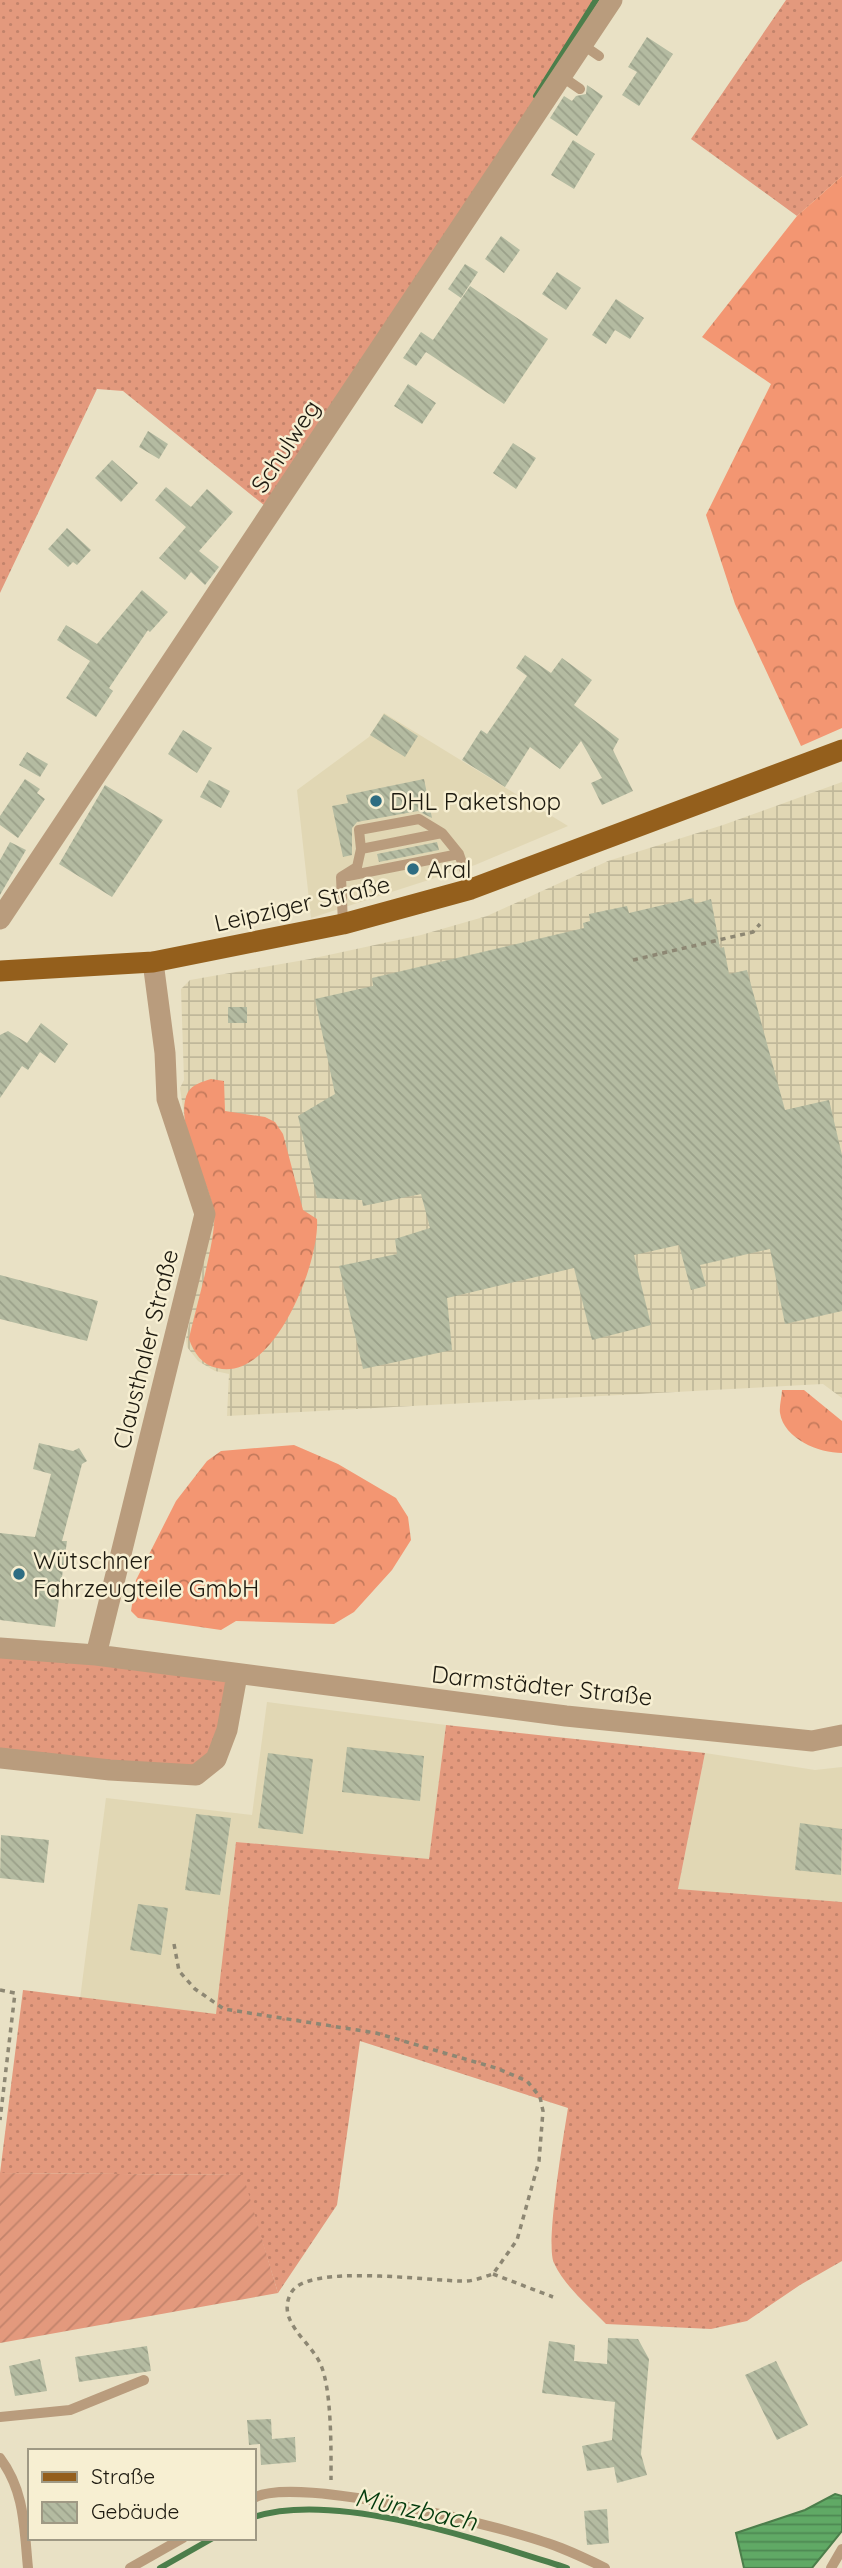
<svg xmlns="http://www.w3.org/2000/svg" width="842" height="2568" font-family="Quicksand,sans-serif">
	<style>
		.built { fill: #e1d7b4 }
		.industrial { fill: url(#industrial-grid) }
		.grass { fill: url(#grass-dots) }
		.forest { fill: url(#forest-crowns) }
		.garden { fill: url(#garden-furrows) }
		.water { fill: url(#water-rules); stroke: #4c7e4b; stroke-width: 2 }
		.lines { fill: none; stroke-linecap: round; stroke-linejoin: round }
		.stream { stroke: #4c7e4b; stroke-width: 6 }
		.building { fill: url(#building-back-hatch) }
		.path { stroke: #8d8773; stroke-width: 3.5; stroke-dasharray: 5 5; stroke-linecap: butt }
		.service { stroke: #b99c7d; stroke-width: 10 }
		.minor { stroke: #b99c7d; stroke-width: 21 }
		.primary { stroke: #945f1c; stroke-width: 21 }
		.poi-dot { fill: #2e6d82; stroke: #f7efd2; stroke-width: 2.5 }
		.labels { text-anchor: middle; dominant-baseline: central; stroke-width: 5; stroke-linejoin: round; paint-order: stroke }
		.street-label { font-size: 24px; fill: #1c190f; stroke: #f7efd2 }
		.poi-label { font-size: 24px; fill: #1c190f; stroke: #f7efd2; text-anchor: start }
		.water-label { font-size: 26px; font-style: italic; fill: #023a0c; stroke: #f7efd2 }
	</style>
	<defs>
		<pattern id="industrial-grid" width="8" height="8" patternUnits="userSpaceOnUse" patternTransform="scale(1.75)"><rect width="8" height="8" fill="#e1d7b4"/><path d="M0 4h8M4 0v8" fill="none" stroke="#c0b89a"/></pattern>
		<pattern id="grass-dots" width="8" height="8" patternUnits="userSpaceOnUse" patternTransform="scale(1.75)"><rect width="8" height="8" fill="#e3997d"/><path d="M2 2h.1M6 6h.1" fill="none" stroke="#c2836b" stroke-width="1.8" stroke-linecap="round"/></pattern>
		<pattern id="forest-crowns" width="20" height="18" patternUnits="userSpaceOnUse" patternTransform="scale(1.75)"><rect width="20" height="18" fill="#f39672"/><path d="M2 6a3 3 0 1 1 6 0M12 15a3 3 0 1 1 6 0" fill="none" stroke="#c47a5c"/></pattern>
		<pattern id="garden-furrows" width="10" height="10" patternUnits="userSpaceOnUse" patternTransform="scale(1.75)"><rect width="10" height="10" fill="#e3997d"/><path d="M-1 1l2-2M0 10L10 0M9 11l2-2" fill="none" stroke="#c2836b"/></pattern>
		<pattern id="water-rules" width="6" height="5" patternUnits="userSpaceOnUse" patternTransform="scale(1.75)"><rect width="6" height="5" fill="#60a965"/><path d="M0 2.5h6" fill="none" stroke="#4e8952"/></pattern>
		<pattern id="building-back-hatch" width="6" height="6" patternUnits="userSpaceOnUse" patternTransform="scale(1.75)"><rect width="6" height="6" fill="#b4bba1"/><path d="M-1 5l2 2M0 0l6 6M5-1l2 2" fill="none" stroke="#9aa089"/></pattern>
	</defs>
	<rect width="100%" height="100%" fill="#e9e1c5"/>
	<path class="built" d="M384 713 568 826 475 865 311 918 297 790 369 737Z
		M267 1702 446 1725 429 1860 236 1842 217 2015 80 1999 106 1798 252 1815Z
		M705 1753 815 1770 842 1767V1902L678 1889Z"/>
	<path class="industrial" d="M842 782V1398L823 1384 227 1416 229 1374 215 1371 198 1361 187 1347 186 1339 210 1221 189 1149 180 1088 184 1080 181 989 190 980 310 959 421 935 487 916 608 861 723 825Z"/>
	<path class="grass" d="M0 0H604L270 510 123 391 97 389 0 593Z
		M786 0H842V176L797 216 691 139Z
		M0 1648 237 1675 227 1730 196 1775 0 1758Z
		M446 1725 705 1753 678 1889 842 1902V2261L800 2285 747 2321 711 2329 606 2324C588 2305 565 2287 554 2263 545 2246 564 2133 568 2108L360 2041 337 2205 278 2293 242 2175 0 2173 23 1990 216 2014 236 1842 429 1859Z"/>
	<path class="forest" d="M842 176V728L801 746 735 604 706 515 771 384 702 337 797 216Z
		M211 1079 224 1081 225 1111 265 1117 275 1122 283 1134 303 1210 317 1219C320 1263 273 1383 217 1368 202 1365 194 1353 189 1339 195 1310 217 1238 214 1212 210 1182 172 1122 188 1092 193 1084 202 1082 211 1079Z
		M782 1390H804L842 1421V1453C819 1453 784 1439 780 1413 779 1406 782 1397 782 1390Z
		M294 1445 338 1464 396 1498 408 1517 411 1540 392 1570 354 1612 334 1624 236 1621 221 1630 138 1618 131 1611 136 1580 176 1501 207 1461 221 1451Z"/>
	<path class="garden" d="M0 2173 243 2175 278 2293 0 2343Z"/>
	<path class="water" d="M835 2494 842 2496V2531L812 2568H744L736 2533 805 2510Z"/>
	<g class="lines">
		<path class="stream" d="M536 96 596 0
			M254 2517C336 2490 485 2542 567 2568
			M160 2568 213 2538"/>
	</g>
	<path class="building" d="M647 37 673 54 639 106 622 95 637 72 628 67Z
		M587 85 603 96 577 136 550 118 564 96 572 101 576 96 586 94Z
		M573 140 595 154 574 189 551 175Z
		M501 236 520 250 504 273 485 259Z
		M465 264 478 272 461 298 448 289Z
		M557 272 581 288 566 310 542 294Z
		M470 286 548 339 504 404 426 352 416 366 403 358 421 332 433 340Z
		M616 299 644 318 630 339 615 330 606 344 592 335Z
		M408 384 436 403 422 424 394 406Z
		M148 431 168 444 159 459 139 447Z
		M513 443 536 458 516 489 493 473Z
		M112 460 138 483 121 502 95 478Z
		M166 487 191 507 207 489 233 512 199 551 219 567 205 585 191 572 185 580 159 558 186 527 155 500Z
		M67 528 91 550 77 565 73 562 68 567 48 549Z
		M142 590 168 612 150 632 148 630 109 688 113 691 96 717 66 698 90 661 57 640 66 625 97 644Z
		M525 655 551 673 562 658 592 680 574 705 619 739 613 750 633 791 602 805 591 783 602 778 581 741 560 769 530 747 505 787 462 760 481 730 487 734 527 676 516 668Z
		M384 714 418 736 405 757 370 735Z
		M183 730 212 748 197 773 168 754Z
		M27 752 48 764 40 777 19 765Z
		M25 779 40 789 37 793 45 799 18 838 0 825V816Z
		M424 779 432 818 418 811 357 822 352 828V855L343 857 332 806 348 803 346 795Z
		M209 780 230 791 221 808 200 797Z
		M105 785 163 820 112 897 59 864Z
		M10 842 26 850 0 895V860Z
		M437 842 439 850 379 862 377 854Z
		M693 898 695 904 711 899 720 948 724 947 729 974 747 970 785 1110 829 1100 842 1155V1311L785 1324 770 1249 700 1265 706 1286 691 1290 679 1245 634 1255 651 1325 592 1340 574 1268 447 1298 452 1350 363 1369 339 1266 397 1254 395 1239 430 1228 421 1194 363 1206 362 1200 317 1198 298 1116 335 1094 315 999 373 986 372 978 584 928 583 923 590 921 589 914 627 906 629 913Z
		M228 1007H247V1023H228Z
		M41 1023 68 1044 55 1063 40 1052 28 1070 22 1066 0 1098V1035L8 1031 27 1043Z
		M0 1275 98 1301 87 1341 0 1319Z
		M39 1443 73 1451 79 1448 87 1461 82 1464 62 1541H67L55 1627 0 1620V1533L35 1537 51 1474 33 1469Z
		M347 1747 424 1756 420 1801 342 1792Z
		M268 1753 313 1759 303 1834 258 1828Z
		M196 1814 231 1818 220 1895 185 1890Z
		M800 1823 842 1829 841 1875 795 1870Z
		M1 1835 49 1840 44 1883 0 1878Z
		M138 1904 168 1908 161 1955 130 1950Z
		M608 2338 638 2339 649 2359 641 2454 647 2475 617 2483 614 2467 587 2471 582 2446 612 2440 615 2402 542 2393 549 2341 575 2345 574 2361 607 2364Z
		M147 2346 151 2371 79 2382 75 2357Z
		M40 2359 47 2391 15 2396 9 2366Z
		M776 2361 808 2425 777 2440 745 2375Z
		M271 2419 272 2439 295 2437 296 2462 261 2465 260 2444 249 2445 247 2420Z
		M607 2509 609 2543 587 2545 584 2511Z"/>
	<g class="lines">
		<path class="path" d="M633 960 753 932 760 924
			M174 1944 179 1971 195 1989 224 2009 376 2033 496 2068 527 2081 540 2097 543 2111 539 2161 517 2240 493 2274C483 2277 472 2282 462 2281 429 2281 306 2263 291 2293 276 2321 309 2340 320 2363 332 2388 331 2450 331 2480
			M0 1990 15 1993 0 2120
			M493 2274 553 2297"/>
		<path class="service" d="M583 45 599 56
			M561 76 580 89
			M361 849 359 830 419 819 442 833
			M348 876 459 854
			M343 924 341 877 357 867 361 849 442 833 459 854 471 889
			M0 2417 70 2410 144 2380
			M0 2458C25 2491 24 2528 28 2568
			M254 2498C295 2474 512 2528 561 2548 576 2554 591 2561 605 2568
			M130 2568 183 2538
			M831 2568 842 2549"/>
		<path class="minor" d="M0 919 612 0
			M0 1648 96 1655 566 1716 812 1741 842 1735
			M96 1655 205 1214 167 1099 165 1053 153 962
			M0 1758 110 1770 196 1775 216 1759 227 1730 237 1675"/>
		<path class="primary" d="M0 971 153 962 343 924 471 889 842 750"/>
	</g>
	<g class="poi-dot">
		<circle cx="376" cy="801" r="7"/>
		<circle cx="413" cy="869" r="7"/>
		<circle cx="19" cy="1574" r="7"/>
	</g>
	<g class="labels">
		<g class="street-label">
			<text transform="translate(285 446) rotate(-57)">Schulweg</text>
			<text transform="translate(302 903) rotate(-13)">Leipziger Straße</text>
			<text transform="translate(145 1349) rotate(-76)">Clausthaler Straße</text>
			<text transform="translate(542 1685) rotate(6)">Darmstädter Straße</text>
		</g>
		<g class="poi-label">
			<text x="390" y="801">DHL Paketshop</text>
			<text x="427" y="869">Aral</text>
			<text x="33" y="1560">Wütschner<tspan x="33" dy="28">Fahrzeugteile GmbH</tspan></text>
		</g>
		<g class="water-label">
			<text transform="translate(416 2509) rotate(12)">Münzbach</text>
		</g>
	</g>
	<rect x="28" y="2449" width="228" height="91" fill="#f7efd2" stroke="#9f9984" stroke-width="2"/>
	<rect x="42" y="2472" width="35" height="10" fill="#945f1c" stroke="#9f9984" stroke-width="2"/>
	<text x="91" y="2484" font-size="21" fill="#1c190f">Straße</text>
	<rect x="42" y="2502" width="35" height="21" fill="url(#building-back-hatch)" stroke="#9f9984" stroke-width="2"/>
	<text x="91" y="2519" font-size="21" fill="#1c190f">Gebäude</text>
</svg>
